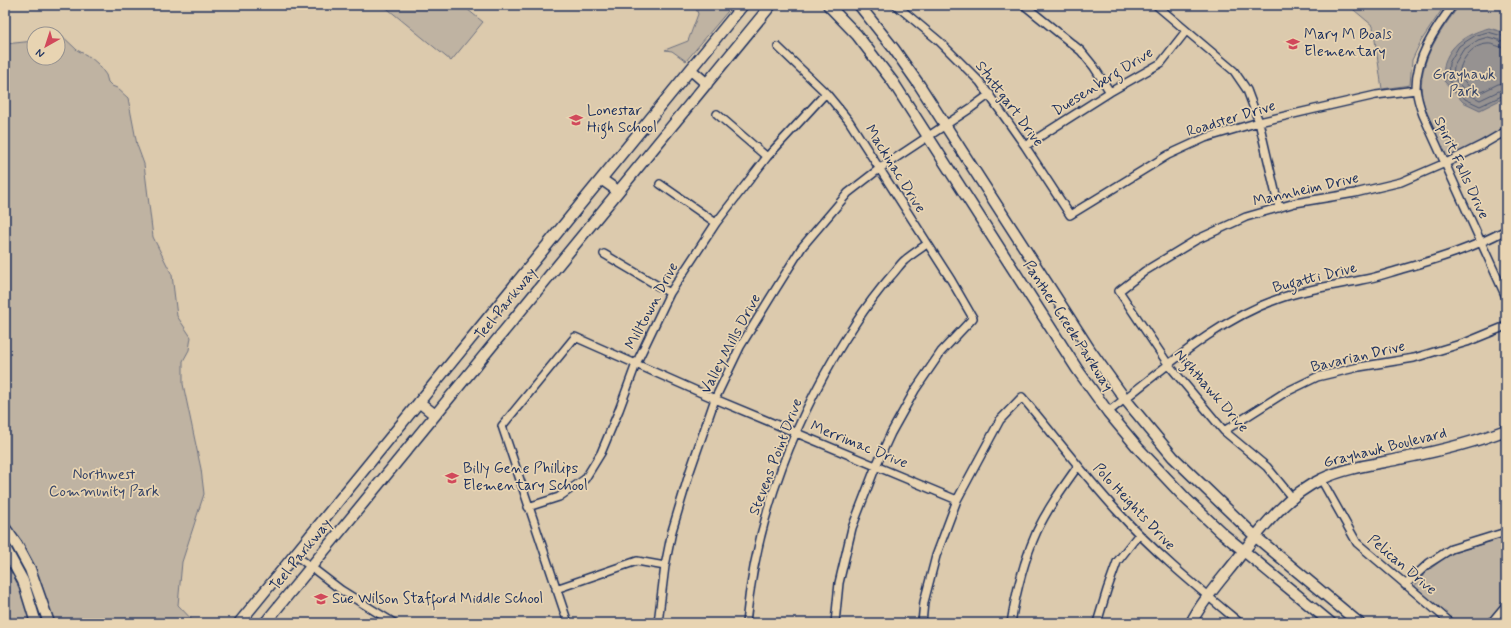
<svg xmlns="http://www.w3.org/2000/svg" width="1511" height="628" font-family="Mynerve,sans-serif">
	<style>
		.green { fill: #bfb3a2; stroke: #6d7180 }
		.water { fill: #969291; stroke: #656a7d }
		.lines { fill: none; stroke-linecap: round; stroke-linejoin: round }
		.shore { stroke: #4c5772; stroke-width: 1 }
		.street-casing { stroke: #1b2f5e; stroke-width: 10 }
		.secondary-casing { stroke: #1b2f5e; stroke-width: 13 }
		.street { stroke: #e8d4b2; stroke-width: 7 }
		.secondary { stroke: #e8d4b2; stroke-width: 10 }
		.labels { text-anchor: middle; dominant-baseline: central; stroke-width: 3.5; stroke-linejoin: round; paint-order: stroke }
		.poi-label { font-size: 15px; fill: #1b2f5e; stroke: #e8d4b2; text-anchor: start }
		.park-label { font-size: 15px; fill: #344368; stroke: #e8d4b2 }
		.street-label { font-size: 15px; fill: #1b2f5e; stroke: #e8d4b2 }
	</style>
	<rect width="100%" height="100%" fill="#dccaad"/>
	<filter id="ink" filterUnits="userSpaceOnUse"><feTurbulence type="fractalNoise" baseFrequency=".025" numOctaves="2"/><feDisplacementMap in="SourceGraphic" scale="8" xChannelSelector="R" yChannelSelector="G"/><feConvolveMatrix kernelMatrix="1 2 1 2 8 2 1 2 1" color-interpolation-filters="sRGB"/></filter>
	<g filter="url(#ink)">
		<path class="green" d="M383 5H462L483 22 451 61Z
			M695 5H733L686 61 672 51 665 50 688 41 698 14Z
			M1348 5H1445L1421 41 1412 60 1410 85 1382 89 1373 26Z
			M1460 5H1503L1506 7V127L1472 147 1446 158C1439 141 1429 123 1424 105 1413 68 1439 32 1460 5Z
			M57 31 77 50 90 57 98 64 106 75 108 82 112 86 117 88 128 98 137 145 144 164 153 237 172 275 177 316 191 337 189 350 183 361V384L201 469 204 494 182 562 178 605 195 623H5V44L34 41V58H58V34H46Z
			M1506 537V600L1487 623H1458L1414 587 1426 572 1450 554Z"/>
		<path class="water" d="M1489 28 1506 33V97L1480 110 1463 102 1444 81C1444 75 1443 67 1445 62 1452 42 1470 33 1489 28Z"/>
		<g class="lines">
			<path class="shore" d="M1506 37 1488 32 1476 35 1459 46 1449 63 1448 79 1465 99 1480 106 1506 94
				M1506 42 1488 37 1478 40 1463 50 1454 65 1453 77 1468 94 1480 100 1501 90 1506 89
				M1506 48C1500 48 1493 43 1487 44 1471 45 1460 61 1459 75L1472 90 1480 93 1498 84 1506 83"/>
			<g class="street-casing">
				<path id="street" d="M896 5 939 41 980 82 1025 146 1070 215 1168 155 1205 138 1259 122 1328 106 1376 95 1416 90
					M1024 5 1081 51 1094 67 1110 92
					M1156 5 1234 71 1247 90 1259 122 1279 208
					M1453 5C1435 29 1416 57 1416 88 1417 97 1420 107 1423 115L1506 297
					M778 47 826 93 849 121 951 280 973 318 941 352 915 390 891 433 876 466 852 528 839 583 835 623
					M717 114 767 157
					M1025 146 1110 92 1161 63 1186 31
					M660 184 716 223
					M604 254 670 293
					M1108 412C1162 371 1213 322 1278 299 1305 289 1333 286 1361 280 1375 278 1388 273 1402 269 1438 259 1473 248 1506 230
					M1224 431 1284 393 1317 377 1359 367 1414 358 1467 342 1506 326
					M1321 479 1357 543 1451 623
					M1293 499 1267 467 1224 431 1168 364 1119 291 1145 271 1196 240 1246 217 1295 203 1355 193 1401 182 1450 161 1482 145 1506 131
					M528 507 559 497 585 479 601 453 619 410 636 364 670 293 716 223 767 157 826 93
					M294 554 341 590 394 623
					M1405 585 1429 563 1451 549 1506 532
					M556 589 637 561 665 566
					M568 623 502 426 575 337 715 399 957 500
					M658 623 665 566 672 531 690 471 715 399 740 347 772 295 802 247 848 193 879 169 971 108 990 94
					M746 623C756 516 796 413 855 324 866 307 878 291 891 276 896 271 900 264 905 260 912 254 920 249 927 244
					M922 623 924 602 936 556 957 500 1000 420 1022 397C1054 435 1084 475 1118 512 1155 553 1198 588 1240 623
					M1011 623C1016 592 1024 560 1037 531 1048 508 1063 487 1078 466
					M1097 623 1107 590 1117 562 1139 534
					M1491 623 1506 605"/>
			</g>
			<g class="secondary-casing">
				<path id="secondary" d="M828 5 857 35 893 82 1077 369 1108 412 1138 448 1186 499 1222 533 1331 623
					M859 5 894 49 920 86 1090 350 1125 399 1173 457 1256 537 1359 623
					M691 70 707 84
					M601 179 618 191
					M419 402 435 415
					M5 528 17 545 30 569 49 623
					M5 548 23 581 36 623
					M239 623 743 5
					M265 623 771 5
					M1191 623C1203 599 1223 578 1239 557 1262 528 1288 494 1322 479 1347 467 1377 464 1404 458 1439 451 1473 443 1506 430"/>
			</g>
			<use href="#street" class="street"/>
			<use href="#secondary" class="secondary"/>
		</g>
	</g>
	<defs>
		<g id="school-bare" transform="scale(1.08)"><path d="M0-5L7-2L0 1L-7-2ZM-4 1L0 2.5L4 1V4Q0 6-4 4Z" fill="#d1495b" stroke="#e8d4b2" stroke-width="2.5" paint-order="stroke"/></g>
	</defs>
	<g fill-rule="evenodd">
		<use href="#school-bare" x="1293" y="44"/>
		<use href="#school-bare" x="576" y="120"/>
		<use href="#school-bare" x="452" y="478"/>
		<use href="#school-bare" x="321" y="599"/>
	</g>
	<g class="labels">
		<g class="poi-label">
			<text x="1304" y="35">Mary M Boals<tspan x="1304" dy="17">Elementary</tspan></text>
			<text x="587" y="111">Lonestar<tspan x="587" dy="17">High School</tspan></text>
			<text x="463" y="469">Billy Gene Phillips<tspan x="463" dy="17">Elementary School</tspan></text>
			<text x="332" y="599">Sue Wilson Stafford Middle School</text>
		</g>
		<g class="park-label">
			<text x="1464" y="75">Grayhawk<tspan x="1464" dy="17">Park</tspan></text>
			<text x="104" y="475">Northwest<tspan x="104" dy="17">Community Park</tspan></text>
		</g>
		<g class="street-label">
			<text transform="translate(1103 82) rotate(-32)">Duesenberg Drive</text>
			<text transform="translate(1009 104) rotate(53)">Stuttgart Drive</text>
			<text transform="translate(1231 119) rotate(-17)">Roadster Drive</text>
			<text transform="translate(1461 168) rotate(65)">Spirit Falls Drive</text>
			<text transform="translate(895 169) rotate(58)">Mackinac Drive</text>
			<text transform="translate(1306 190) rotate(-13)">Mannheim Drive</text>
			<text transform="translate(1315 278) rotate(-14)">Bugatti Drive</text>
			<text transform="translate(506 304) rotate(-51)">Teel Parkway</text>
			<text transform="translate(652 306) rotate(-62)">Milltown Drive</text>
			<text transform="translate(1068 326) rotate(57)">Panther Creek Parkway</text>
			<text transform="translate(731 344) rotate(-62)">Valley Mills Drive</text>
			<text transform="translate(1358 357) rotate(-13)">Bavarian Drive</text>
			<text transform="translate(1211 391) rotate(49)">Nighthawk Drive</text>
			<text transform="translate(859 445) rotate(22)">Merrimac Drive</text>
			<text transform="translate(1385 448) rotate(-14)">Grayhawk Boulevard</text>
			<text transform="translate(776 457) rotate(-69)">Stevens Point Drive</text>
			<text transform="translate(1134 507) rotate(47)">Polo Heights Drive</text>
			<text transform="translate(301 555) rotate(-51)">Teel Parkway</text>
			<text transform="translate(1402 565) rotate(40)">Pelican Drive</text>
		</g>
	</g>
	<rect width="1511" height="628" fill="none" stroke="#e8d4b2" stroke-width="20"/>
	<rect x="10" y="10" width="1491" height="608" fill="none" stroke="#1b2f5e" stroke-width="1.5" filter="url(#ink)"/>
	<g transform="translate(46 46) rotate(219)"><circle r="19" fill="#e8d4b2" stroke="#969290"/>
	<path d="M0-3L7 15L0 10L-7 15Z" fill="#d1495b"/>
	<text y="-6" font-size="11" font-weight="bold" text-anchor="middle" fill="#1b2f5e">N</text>
	</g>
</svg>
